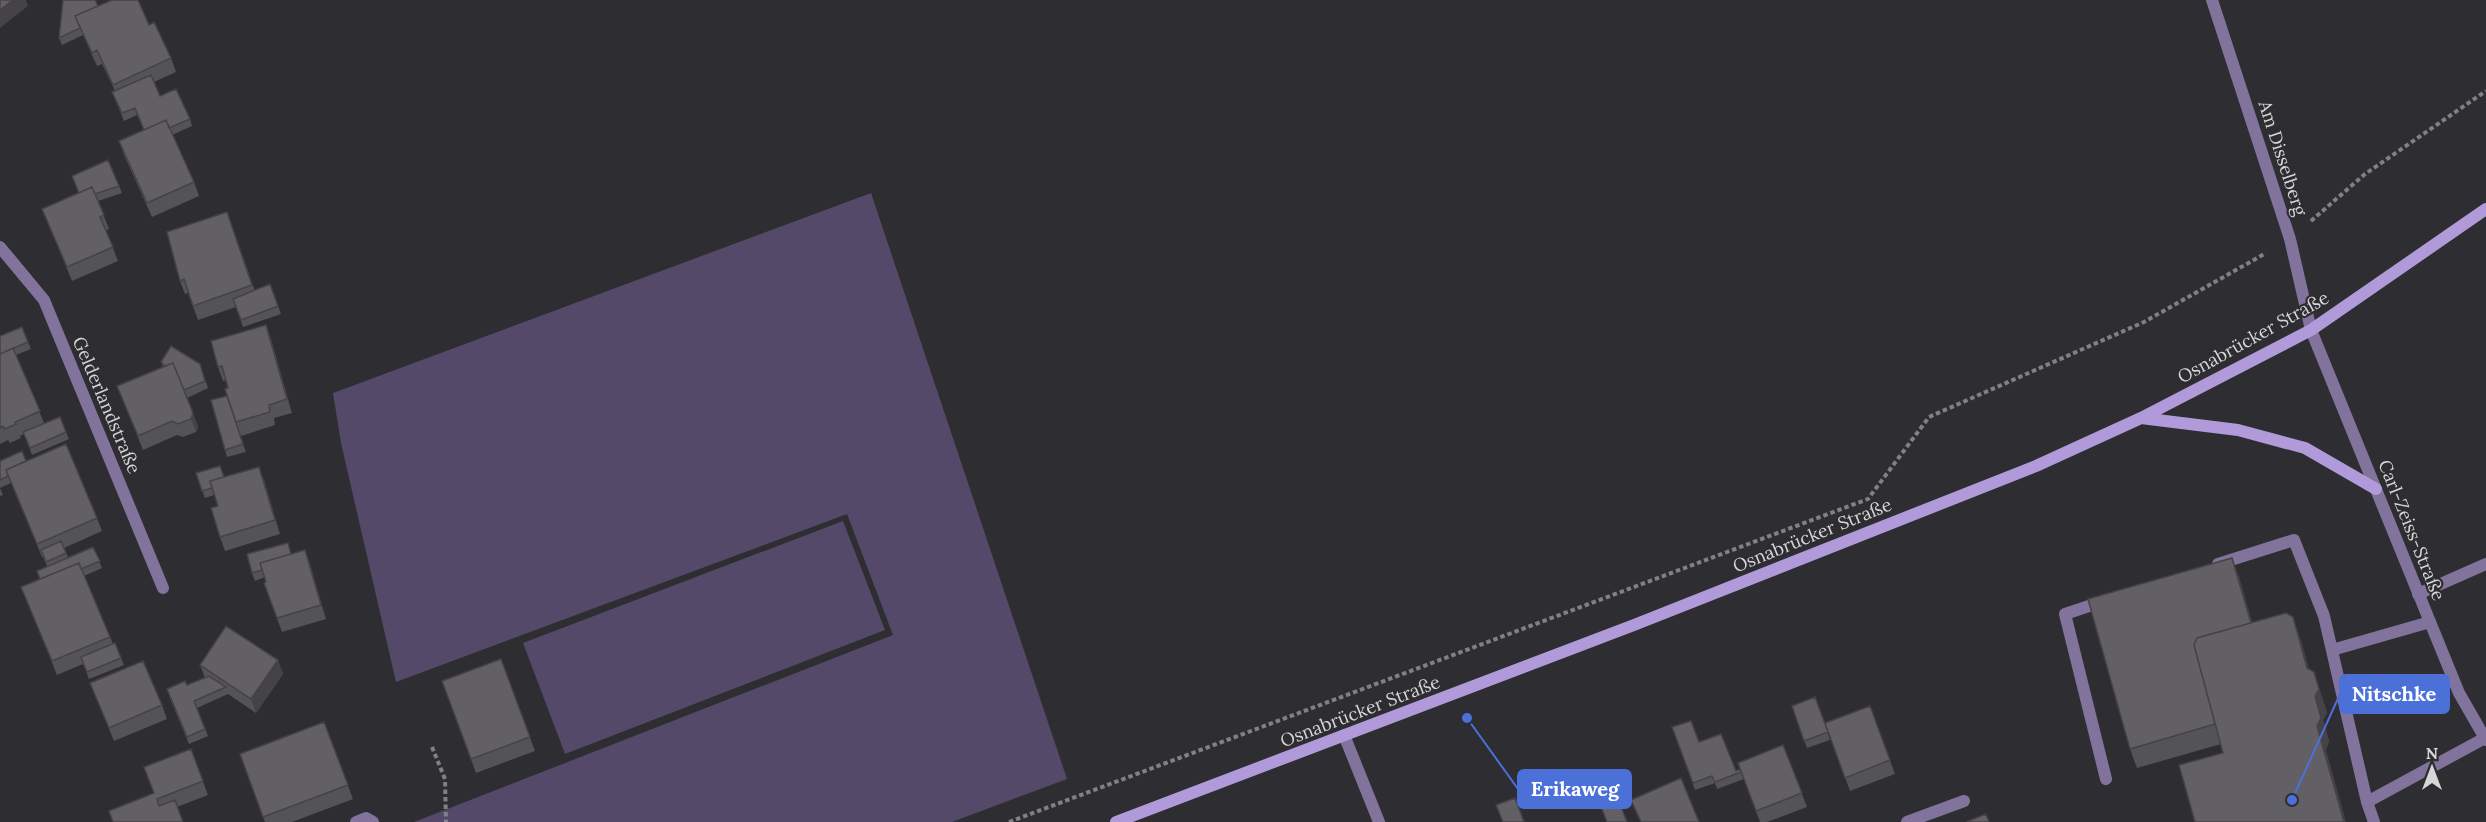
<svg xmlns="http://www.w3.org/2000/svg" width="2486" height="822" font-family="Lora,serif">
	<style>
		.green { fill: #554969 }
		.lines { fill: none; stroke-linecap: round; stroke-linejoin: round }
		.path { stroke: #818083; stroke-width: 4; stroke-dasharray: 4.5 3; stroke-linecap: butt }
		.lane { stroke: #81739b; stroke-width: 12 }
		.street { stroke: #81739b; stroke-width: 12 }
		.secondary { stroke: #b19ada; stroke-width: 12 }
		.wall { fill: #545357 }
		.shaded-wall { fill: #454347 }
		.building { fill: #626065; stroke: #454347; stroke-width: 1.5 }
		.labels { text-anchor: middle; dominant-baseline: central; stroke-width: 4.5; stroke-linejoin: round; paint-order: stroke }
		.street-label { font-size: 18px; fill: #d6d5d8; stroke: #2e2d31 }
		.leader { fill: none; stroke: #4b70d8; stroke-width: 2 }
		.callout-dot { fill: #4b70d8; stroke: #2e2d31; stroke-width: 2 }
		.callout { fill: #4b70d8; stroke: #4b70d8; stroke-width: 2 }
		.callout-label { font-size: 20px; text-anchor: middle; font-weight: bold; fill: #fff }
	</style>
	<rect width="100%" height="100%" fill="#2e2d31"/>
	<path class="green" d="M871 193 1067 779 952 822H414L893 635 847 514 396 682 341 443 333 393Z
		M843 521 885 630 565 754 523 643Z"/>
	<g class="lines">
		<path class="path" d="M2311 221 2365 174 2486 91
			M432 747 445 779 446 822
			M1009 822 1868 499 1929 417 2144 322 2266 253"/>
		<path class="lane" d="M2218 564 2294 540 2324 616 2367 802
			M2418 594 2486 564
			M2104 601 2065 614 2106 779
			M2332 650 2430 622
			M356 822 366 818 373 822
			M2374 822 2367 802 2485 738"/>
		<path class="street" d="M2212 0 2290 239 2311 330 2459 693 2486 740
			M0 247 44 300 163 588
			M1344 735 1379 822
			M1907 822 1964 801"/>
		<path class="secondary" d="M2141 418 2238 430 2305 448 2376 489
			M1116 822 1634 625 2036 466 2141 418 2311 330 2486 209"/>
	</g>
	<path class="wall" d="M98 6 149 25 171 58 176 72 154 82 160 96 190 119 192 126 172 135 194 182 199 196 152 217 124 155 119 141 144 130 137 115 124 121 112 92 115 91 102 64 97 66 83 35 62 45 59 38Z
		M72 176 119 186 122 193 98 201 109 229 106 230 118 261 72 281 42 209 79 193Z
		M227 212 255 291 270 284 281 314 243 327 236 307 198 320 188 293 185 294 180 281Z
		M266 325 271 339 292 413 274 418 275 425 241 436 238 430 246 452 227 457 225 450 227 396 228 388 226 380 223 381 218 367Z
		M0 336 28 342 31 349 16 355 44 423 60 417 69 439 32 455 24 434 20 436 21 438 10 443 8 440 0 444Z
		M161 362 200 364 208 388 187 398 198 427 196 432 183 437 177 435 143 450 117 386 163 367Z
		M0 461H26L97 518 102 531 64 548 68 557 93 547 102 568 84 576 113 644 115 643 124 665 89 679 83 664 57 675 21 587 40 579 47 566 43 557H42L11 483 0 488 3 495 0 496Z
		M196 473 264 480 280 534 225 551 220 537 218 506 214 495 205 498Z
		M305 550 326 619 282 632 264 583 266 582 265 577 255 581 252 573 291 554Z
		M2239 577 2252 623 2301 641 2309 670 2314 672 2327 713 2323 720 2329 741 2326 750 2223 753 2221 744 2137 768 2130 749Z
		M501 659 535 751 476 773 442 681Z
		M278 660 283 674 256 713 228 694 197 708 208 736 189 744 169 696 187 685 205 678 200 665Z
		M90 683 162 705 167 719 114 741Z
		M1815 697 1830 740 1807 748 1792 706Z
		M1870 706 1895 774 1850 791 1825 723Z
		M324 722 353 799 292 822H265L240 754Z
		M1672 727 1699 742 1736 771 1740 769 1783 745 1807 807 1767 822H1760L1744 779 1717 789 1715 783 1695 790Z
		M191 749 208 795 177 807 113 822 154 793Z"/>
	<path class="shaded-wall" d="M13 0H26L28 6 0 28V10Z
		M266 325 271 339 292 413 287 399Z
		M193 413 198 427 196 432 191 419Z
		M259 467 264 480 280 534 275 520Z
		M305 550 310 563 326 619 321 605Z
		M2232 558 2239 577 2259 647 2252 628Z
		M2293 617 2301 641 2315 692 2307 668Z
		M278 660 283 674 256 713 251 699Z
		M2314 672 2327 713 2323 720 2329 741 2326 750 2346 822H2344L2317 726Z"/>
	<path class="building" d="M0 0H13L0 10Z
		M63 0H95L98 6 75 16 80 28 59 38Z
		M112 0H138L149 25 154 22 171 58 113 85 97 50 92 53 75 16Z
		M151 75 160 96 176 89 190 119 169 128 166 120 144 130 135 108 122 113 112 92Z
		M166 120 194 182 147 203 119 141Z
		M108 160 119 186 95 194 92 187 79 193 72 176Z
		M92 187 104 215 100 217 113 247 67 267 42 209Z
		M227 212 252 285 193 306 184 279 180 281 167 232Z
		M270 284 278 306 241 320 233 299Z
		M266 325 287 399 269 405 270 412 236 422 225 389 228 388 222 366 218 367 211 341Z
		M22 327 28 342 0 354V336Z
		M171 346 200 364 205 381 184 390 173 363 165 366 161 362Z
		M13 348 40 411 15 422 16 424 5 429 3 426 0 428V354Z
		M173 363 193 413 191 419 178 424 172 421 138 436 117 386Z
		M227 396 243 444 225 450 211 400Z
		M60 417 66 432 30 448 23 432Z
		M66 444 97 518 37 544 6 470Z
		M22 451 26 461 6 470 8 476 0 480V461Z
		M220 466 224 477 210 481 212 488 202 491 196 473Z
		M259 467 275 520 220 537 211 508 218 506 210 481Z
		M61 541 66 553 46 562 41 550Z
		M288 543 291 554 260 563 262 570 252 573 247 554Z
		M93 547 100 561 81 569 79 563 40 579 37 571Z
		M305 550 321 605 277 618 264 583 266 582 260 563Z
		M2232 558 2251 623 2197 638 2194 645 2215 724 2130 749 2088 599Z
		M79 563 110 637 52 661 21 587Z
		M2286 613 2293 617 2307 668 2314 672 2319 689 2315 696 2321 718 2317 726 2344 822H2195L2179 765 2223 753 2194 645 2197 638Z
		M226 626 278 660 251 699 200 665Z
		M115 643 121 658 87 672 81 657Z
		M501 659 530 737 471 759 442 681Z
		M143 661 162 705 109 728 90 683Z
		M209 676 226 687 194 701 205 729 187 737 167 689 185 681 187 685Z
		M1815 697 1828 732 1804 741 1792 706Z
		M1870 706 1890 760 1845 778 1825 723Z
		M1691 721 1699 742 1721 734 1736 771 1740 769 1741 772 1715 782 1712 776 1693 783 1672 727Z
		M324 722 348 785 263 817 240 754Z
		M1783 745 1802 793 1756 811 1738 763Z
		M191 749 203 781 157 799 159 806 175 800 183 822H113L109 811 154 793 144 767Z
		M1609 776 1627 822H1607L1592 783Z
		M1681 778 1699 822H1641L1631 800Z
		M1515 798 1524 822H1503L1496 805Z
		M1986 814 1989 822H1966Z"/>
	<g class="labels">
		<g class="street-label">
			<text transform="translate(2283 158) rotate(72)">Am Disselberg</text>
			<text transform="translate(2253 337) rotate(-29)">Osnabrücker Straße</text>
			<text transform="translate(107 405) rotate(67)">Gelderlandstraße</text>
			<text transform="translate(2412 530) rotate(68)">Carl-Zeiss-Straße</text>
			<text transform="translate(1812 535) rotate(-22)">Osnabrücker Straße</text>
			<text transform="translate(1360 711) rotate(-21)">Osnabrücker Straße</text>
		</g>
	</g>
	<path class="leader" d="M2292 800L2340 694M1467 718L1518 789"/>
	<g class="callout-dot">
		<circle cx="2292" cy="800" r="6"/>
		<circle cx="1467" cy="718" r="6"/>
	</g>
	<g class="callout">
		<rect x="2340" y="675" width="109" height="38" rx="6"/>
		<rect x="1518" y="770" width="113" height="38" rx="6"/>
	</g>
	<g class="callout-label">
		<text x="2394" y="701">Nitschke</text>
		<text x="1575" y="796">Erikaweg</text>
	</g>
	<g transform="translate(2432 768)" stroke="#2e2d31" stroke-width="4.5" paint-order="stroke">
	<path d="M0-4.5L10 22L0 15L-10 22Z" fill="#d6d5d8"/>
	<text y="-9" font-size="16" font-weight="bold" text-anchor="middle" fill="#d6d5d8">N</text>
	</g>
</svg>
